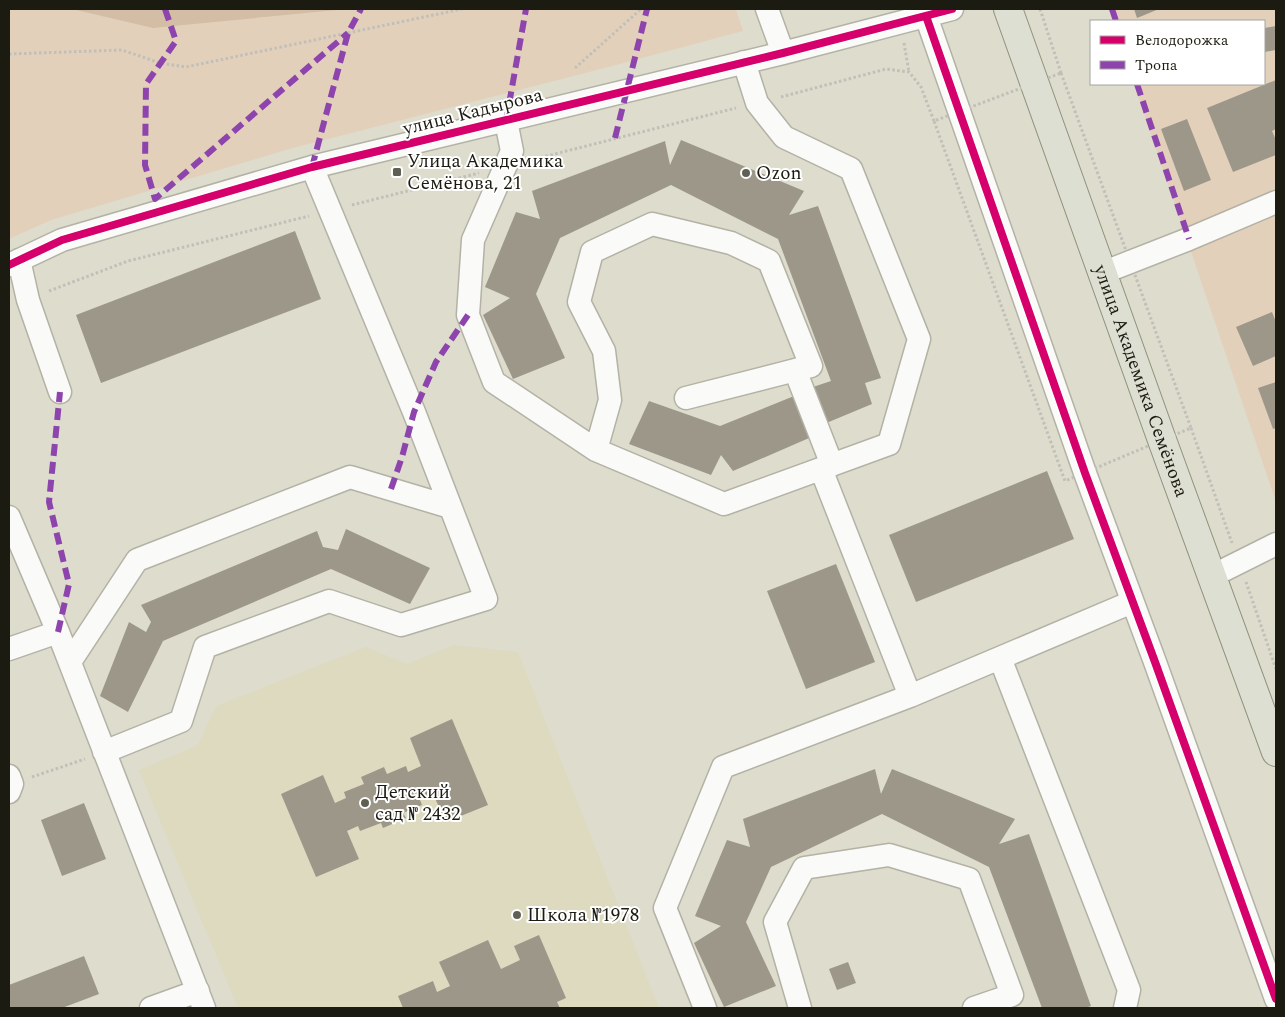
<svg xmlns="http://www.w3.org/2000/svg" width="1285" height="1017" font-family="Spectral,serif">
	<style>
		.built { fill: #dddac0 }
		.green { fill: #e3d0bb }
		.forest { fill: #d3bda4 }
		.building { fill: #9d9789 }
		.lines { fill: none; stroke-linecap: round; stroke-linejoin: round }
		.minor-casing { stroke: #b3b2a5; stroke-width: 25 }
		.major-casing { stroke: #90927c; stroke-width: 30 }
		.path { stroke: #c0bfb8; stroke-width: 3; stroke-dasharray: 2.5 2.5; stroke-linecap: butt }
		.minor { stroke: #fafaf8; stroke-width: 22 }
		.major { stroke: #dddfd3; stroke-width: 28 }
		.quiet { stroke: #8e44ad; stroke-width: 6; stroke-dasharray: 12 6; stroke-linecap: butt }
		.cycleway-casing { stroke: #fff; stroke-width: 11 }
		.cycleway { stroke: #d6006c; stroke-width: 8 }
		.poi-dot { fill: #605f53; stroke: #fff; stroke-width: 2 }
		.labels { text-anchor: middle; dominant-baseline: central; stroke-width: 4; stroke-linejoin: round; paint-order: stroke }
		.street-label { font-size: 19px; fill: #1c1b11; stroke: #fff }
		.poi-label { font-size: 19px; fill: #1c1b11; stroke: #fff; text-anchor: start }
	</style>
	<rect width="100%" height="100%" fill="#dedccd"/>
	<path class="built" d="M454 645 518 652 659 1008H238L139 770 198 745 216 706 366 647 407 664Z"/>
	<path class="green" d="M9 9H736L743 31 601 69 293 148 51 220 9 239Z
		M1109 9H1276V502L1134 84H1264V21H1113Z"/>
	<path class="forest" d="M72 9H336L337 10 153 28Z"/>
	<path class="building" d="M1134 9H1159L1137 18Z
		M1276 26V50L1264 52V28Z
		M1276 80V129L1272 131 1276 140V155L1233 172 1207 108Z
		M1187 119 1211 180 1184 191 1161 129Z
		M681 140 804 191 789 215 818 206 881 378 865 383 872 404 824 424 810 388 831 381 778 239 671 185 560 238 536 294 565 358 513 379 483 315 510 298 485 287 516 212 540 219 532 191 665 141 670 165Z
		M295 231 321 299 101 383 76 315Z
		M1272 312 1276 322V356L1253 366 1236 327Z
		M1276 382V428L1273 429 1258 388Z
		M799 394 816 435 733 471 721 455 711 475 629 444 649 401 720 426Z
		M1047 471 1074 539 916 602 889 535Z
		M346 529 430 568 410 604 331 569 163 641 128 712 100 696 129 622 146 632 151 622 141 605 317 531 323 547 338 550Z
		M836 564 875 662 806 689 767 591Z
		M452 719 488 805 446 822 433 794 420 800 422 805 403 813 406 818 383 828 381 823 360 831 358 826 347 831 359 859 316 877 281 794 323 775 335 803 346 798 344 792 364 784 361 777 384 767 387 774 406 766 408 772 421 766 410 738Z
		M875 769 881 794 892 769 1015 819 999 844 1029 834 1091 1006 1085 1008H1042L989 867 882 814 771 867 746 922 776 986 724 1007 694 943 721 926 695 916 727 840 750 847 743 819Z
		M84 803 106 859 62 876 41 820Z
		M539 935 566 998 557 1002 560 1008H403L398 996 433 981 437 992 450 986 439 962 488 940 501 969 520 960 514 946Z
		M84 956 99 994 62 1008H9V985Z
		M848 962 856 983 837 990 829 969Z"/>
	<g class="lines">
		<g class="minor-casing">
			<path id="minor" d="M767 9 783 53
				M926 16 1085 473 1155 662 1276 999
				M506 121 512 151 473 240 468 315 494 382 596 450 724 504 889 444 919 339 851 169 784 137 757 103 744 62
				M19 260 28 300 60 392
				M9 265 62 240 312 167 783 53 952 9
				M1102 273 1189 239 1276 202
				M795 370 832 465
				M596 450 610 400 604 351 579 302 592 252 652 224 731 243 769 261 811 366 686 398
				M821 469 910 696
				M9 517 58 632
				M1212 576 1276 544
				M9 649 58 632 204 1008
				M1000 658 1129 990 1125 1008
				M70 662 137 560 350 477 450 507
				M104 752 181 721 205 647 329 601 401 625 486 599 414 412 312 167
				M9 776 12 784 9 792
				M151 1008 198 991
				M705 1008 665 908 723 767 910 696 1132 602
				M800 1008 775 922 804 868 889 855 969 879 1012 995 974 1008"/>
		</g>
		<g class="major-casing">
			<g id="major">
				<path id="s1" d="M1008 9 1162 440 1276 752"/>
			</g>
		</g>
		<path class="path" d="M1040 9 1061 73
			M904 43 909 72
			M9 54 122 50 160 63 186 67 462 9
			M575 68 641 9
			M1061 73 1191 428 1065 481 934 121Z
			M781 97 886 69 909 72 921 87 934 121
			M531 160 736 108
			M352 205 479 173
			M49 291 128 261 309 216
			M1191 428 1232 543
			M1246 582 1276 669
			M32 777 85 759"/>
		<use href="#minor" class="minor"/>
		<use href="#major" class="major"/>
		<path class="quiet" d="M165 9 176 41 146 84 145 165 155 199 348 33
			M1112 9 1116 21
			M1137 84 1189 239
			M506 121 526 9
			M615 138 647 9
			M312 167 348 33 361 9
			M391 489 402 457 414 412 436 362 468 315
			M58 632 69 584 49 502 60 392"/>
		<g class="cycleway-casing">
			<path id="cycleway" d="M926 16 1085 473 1155 662 1276 999
				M9 265 62 240 312 167 783 53 952 9"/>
		</g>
		<use href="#cycleway" class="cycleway"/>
	</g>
	<g class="poi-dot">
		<rect x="392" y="167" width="10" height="10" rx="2.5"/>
		<circle cx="746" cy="173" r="5"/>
		<circle cx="365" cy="803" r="5"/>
		<circle cx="517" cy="915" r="5"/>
	</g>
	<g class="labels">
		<g class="street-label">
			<text transform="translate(473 112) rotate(-14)">улица Кадырова</text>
			<text stroke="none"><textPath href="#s1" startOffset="395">улица Академика Семёнова</textPath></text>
		</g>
		<g class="poi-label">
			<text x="407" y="161">Улица Академика<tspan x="407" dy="22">Семёнова, 21</tspan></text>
			<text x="756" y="173">Ozon</text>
			<text x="375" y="792">Детский<tspan x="375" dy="22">сад № 2432</tspan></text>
			<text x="527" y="915">Школа №1978</text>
		</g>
	</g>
	<rect width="1285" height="1017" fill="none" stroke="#1c1b11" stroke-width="20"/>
	<rect x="1090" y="20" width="175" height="65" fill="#ffffff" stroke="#a4a4a0"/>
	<rect x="1100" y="36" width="25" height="8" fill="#d6006c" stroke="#a4a4a0"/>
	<text x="1135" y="45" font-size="15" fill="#1c1b11">Велодорожка</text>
	<rect x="1100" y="61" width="25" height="8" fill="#8e44ad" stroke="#a4a4a0"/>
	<text x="1135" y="70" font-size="15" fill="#1c1b11">Тропа</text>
</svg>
